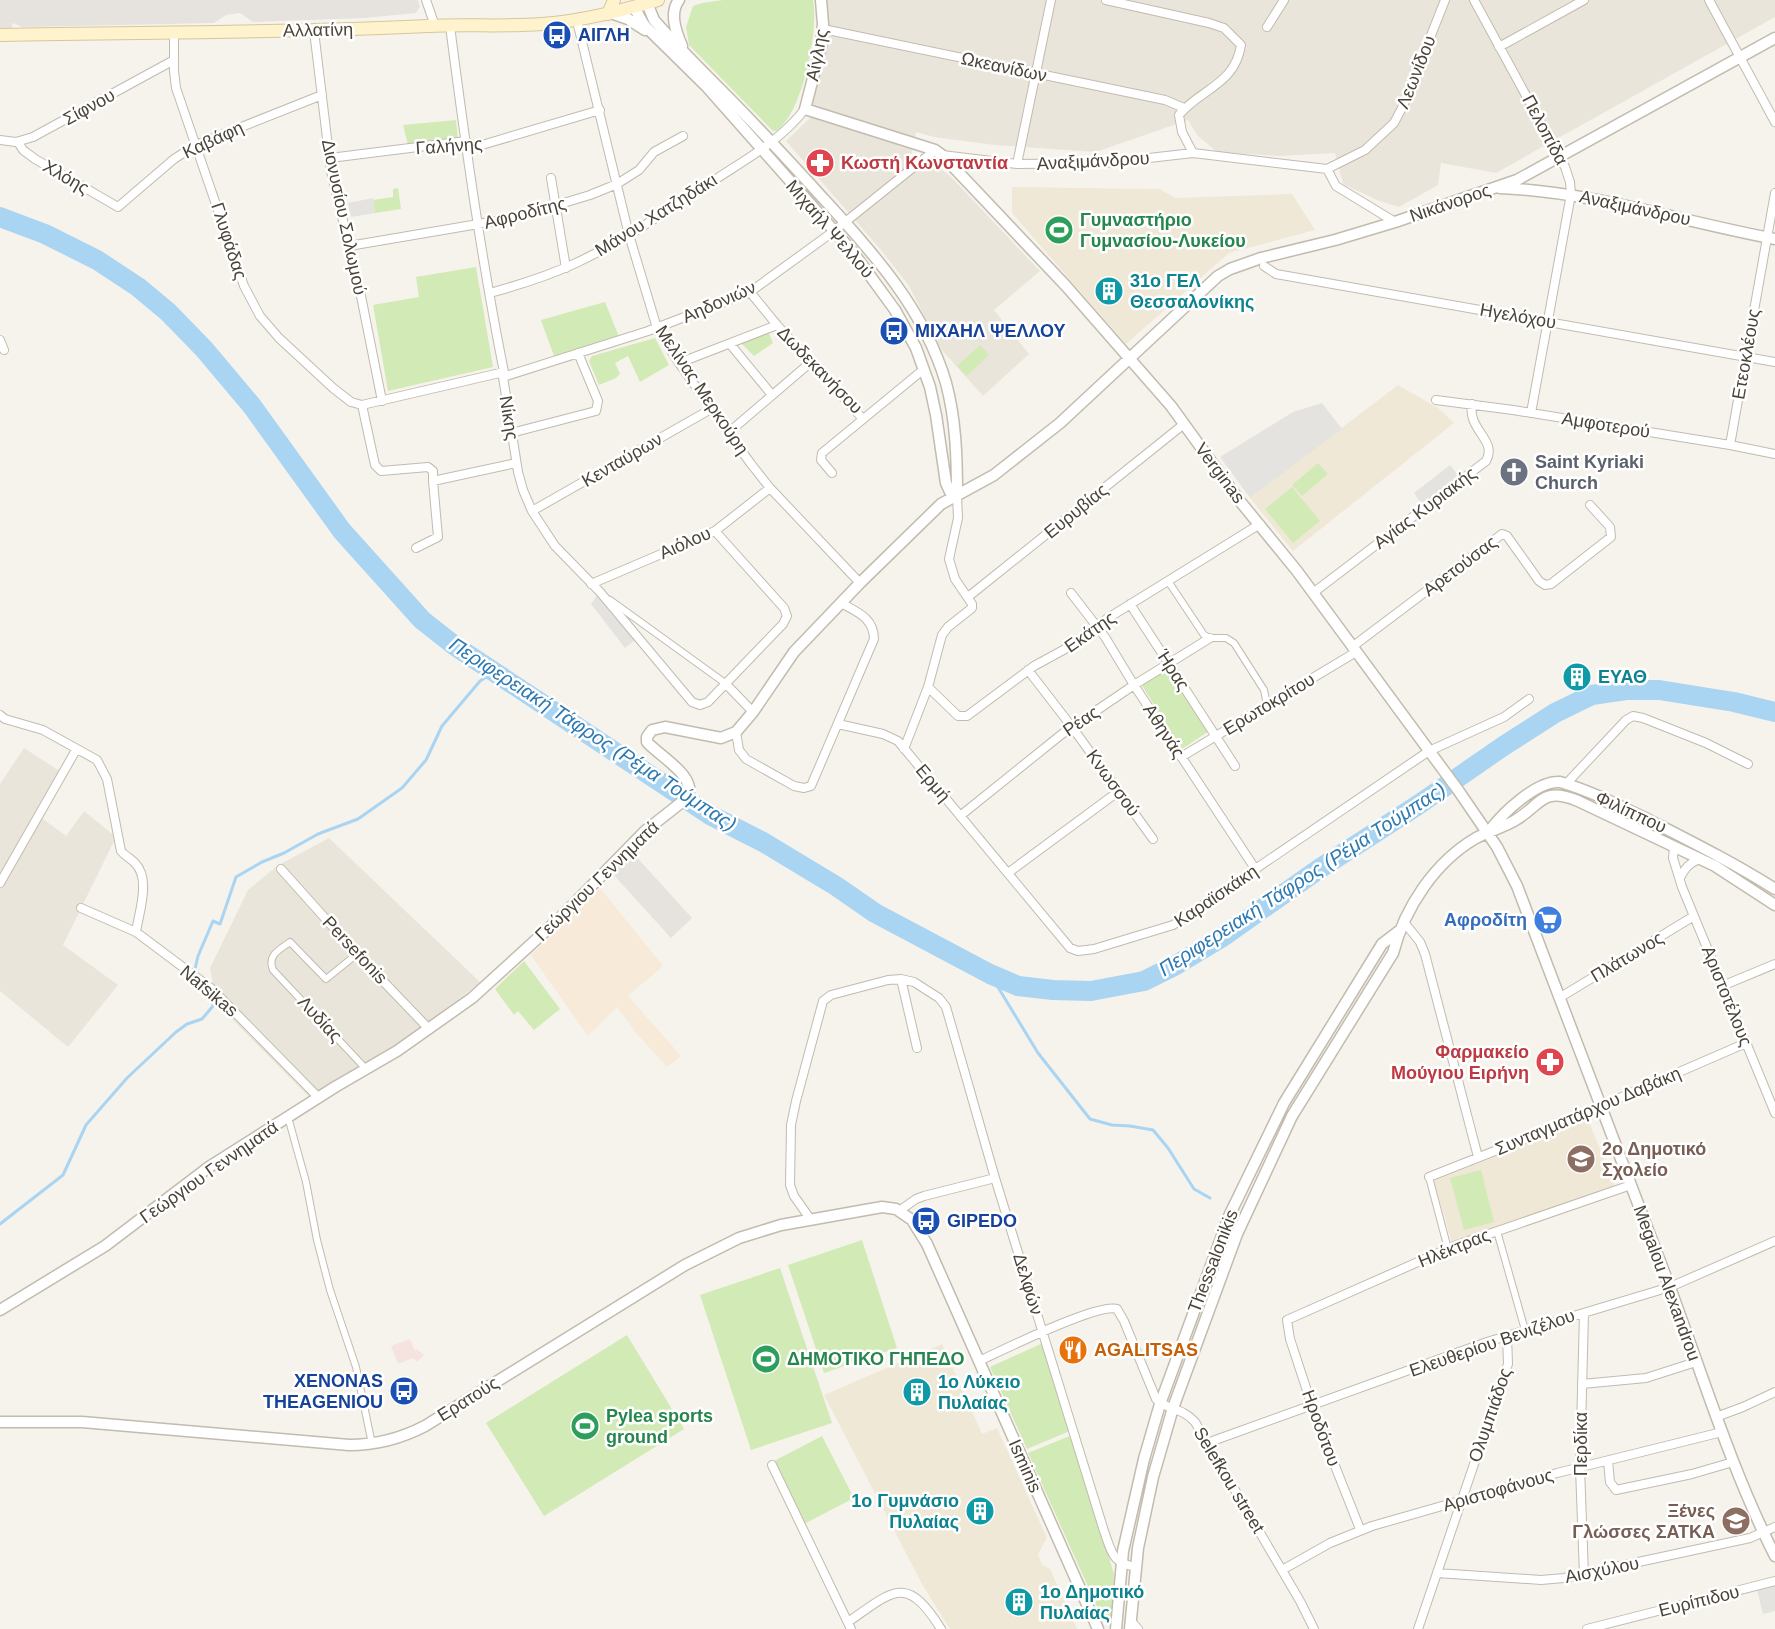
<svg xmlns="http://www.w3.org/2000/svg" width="1775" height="1629" font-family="Arial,sans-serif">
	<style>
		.residential { fill: #eae5da }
		.commercial { fill: #f7ead8 }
		.industrial { fill: #e6e2dd }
		.education { fill: #efe8d6 }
		.medical { fill: #f6e3e0 }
		.green { fill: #d2eab5 }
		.parking { fill: #e5e3e0 }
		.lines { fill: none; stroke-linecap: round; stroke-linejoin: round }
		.stream { stroke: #a9d4f2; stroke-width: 3 }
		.river { stroke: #a9d4f2; stroke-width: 20 }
		.pedestrian-casing { stroke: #c2bbae; stroke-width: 8 }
		.minor-casing { stroke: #c2bbae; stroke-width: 10 }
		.tertiary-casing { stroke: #c2bbae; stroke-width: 13 }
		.secondary-casing { stroke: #d6c79b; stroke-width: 14 }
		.pedestrian { stroke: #fff; stroke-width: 6 }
		.minor { stroke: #fff; stroke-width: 8 }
		.tertiary { stroke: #fff; stroke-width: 10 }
		.secondary { stroke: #fff3cd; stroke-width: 12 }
		.labels { text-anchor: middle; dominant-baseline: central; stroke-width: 5; stroke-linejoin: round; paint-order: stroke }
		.street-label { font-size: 18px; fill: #4b4439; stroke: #fff }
		.transit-label { font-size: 18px; font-weight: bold; fill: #164399; stroke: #fff; text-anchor: start }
		.health-label { font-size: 18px; font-weight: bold; fill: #be3a42; stroke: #fff; text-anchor: start }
		.leisure-label { font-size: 18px; font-weight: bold; fill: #27864d; stroke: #fff; text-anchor: start }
		.culture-label { font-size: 18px; font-weight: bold; fill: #0d838f; stroke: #fff; text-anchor: start }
		.worship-label { font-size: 18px; font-weight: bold; fill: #5b616d; stroke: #fff; text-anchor: start }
		.shop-label { font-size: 18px; font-weight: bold; fill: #366cbe; stroke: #fff; text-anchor: end }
		.education-label { font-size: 18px; font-weight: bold; fill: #785e54; stroke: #fff; text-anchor: start }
		.food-label { font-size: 18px; font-weight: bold; fill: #c56008; stroke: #fff; text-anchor: start }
		.water-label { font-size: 20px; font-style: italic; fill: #2e7ab2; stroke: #fff }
	</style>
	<rect width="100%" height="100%" fill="#f6f3ec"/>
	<path class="residential" d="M825 0H1775V17L1496 173 1441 163 1438 185 1399 207 1377 200 1343 184 1335 153 1279 156 1217 152 1197 135 1188 120 1096 152 995 145 934 137 916 132 909 165 929 170 935 164 951 177 1040 271 994 310 1029 354 983 396 941 349 909 286 881 250 786 141 810 118 811 103 825 62 829 22Z
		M24 748 61 772 39 816 66 836 84 811 116 837 63 945 118 985 68 1047 0 991V784Z
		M329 838 480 982 423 1028 311 1099 217 1004 210 968 248 890 277 866Z"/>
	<path class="commercial" d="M600 888 663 966 628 996 681 1056 667 1067 637 1034 617 1007 588 1036 531 955Z"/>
	<path class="industrial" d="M0 0H418L420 7 416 13 364 18 253 22 240 13 226 15 214 23 22 27 13 23 11 28H0Z
		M632 852 692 918 671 938 612 873Z"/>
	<path class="education" d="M1012 187 1149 189H1160L1175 198 1292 194 1315 230 1229 253 1126 344 1012 213Z
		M1398 385 1438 408 1454 423 1293 551 1250 498Z
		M1588 1119 1615 1187 1452 1243 1434 1181Z
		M942 1344 982 1434 997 1428 1047 1538 1038 1554 1042 1565 1050 1569 1077 1629H950L922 1584 824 1395Z"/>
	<path class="medical" d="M410 1339 415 1351 417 1349 424 1355 417 1362 413 1358 398 1364 391 1346Z"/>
	<path class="green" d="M723 0H813C819 29 803 114 776 131H773L689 45 686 27 693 6 702 3Z
		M456 120 458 139 409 149 403 125Z
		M398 188 401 209 375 213 373 200 393 197V189Z
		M476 267 493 367 388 391 373 305 419 297 416 277Z
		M605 302 619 337 554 356 541 320Z
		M768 331 773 343 754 356 739 341Z
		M655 338 669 365 640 382 628 356 615 363 620 374 616 378 599 385 589 361 592 356Z
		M980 345 989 355 967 376 957 366Z
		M1318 463 1328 474 1302 496 1292 485Z
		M1292 487 1320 521 1293 543 1265 509Z
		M1167 667 1209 731 1182 749 1141 684Z
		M524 961 560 1009 534 1030 518 1011 514 1015 495 989Z
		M1481 1170 1494 1222 1464 1230 1450 1178Z
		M862 1240 897 1348 824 1373 788 1265Z
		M780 1268 832 1423 751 1450 700 1295Z
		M627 1335 684 1429 544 1516 486 1423Z
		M1043 1343 1070 1431 1027 1449 990 1367Z
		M1072 1435 1114 1574 1112 1615 1104 1622 1028 1453Z
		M822 1436 854 1498 804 1524 772 1462Z"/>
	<path class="parking" d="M373 198 375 213 351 217 348 203Z
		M1322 403 1342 429 1250 498 1220 457 1293 412Z
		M1450 465 1460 478 1423 506 1414 493Z
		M598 594 639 637 625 648 591 604Z
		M1775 1586V1611L1763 1614 1757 1590Z"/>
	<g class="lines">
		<path class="stream" d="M194 973 198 956 213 921 220 924 236 877 262 862 284 853 318 834 358 819 402 788 426 760 442 726 480 681 494 672
			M990 974 1038 1053 1090 1119 1112 1125 1130 1126 1153 1130 1168 1148 1194 1189 1210 1198
			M0 1224 63 1175 86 1125 127 1078 176 1032 187 1024 202 1019 213 1006 212 997 205 988"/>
		<path class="river" d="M0 217 45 234 97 260 138 287 168 312 204 349 252 406 342 531 422 620 455 646 710 815 763 842 836 886 875 913 990 974 1018 986 1053 990 1091 991 1144 981 1176 965 1221 938 1319 869 1418 805 1505 745 1555 713 1592 695 1626 690H1659L1734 702 1775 712"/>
		<g class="pedestrian-casing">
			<path id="pedestrian" d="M1168 581 1204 635 1210 638H1226L1234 643 1264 690 1267 705
				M610 600 725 683
				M357 954 326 979 290 942C279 950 267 955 273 970L366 1069
				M288 1117 306 1182 317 1240 330 1290 356 1367 372 1444
				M1429 1177 1448 1249
				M1497 1231 1525 1330"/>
		</g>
		<g class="minor-casing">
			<path id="minor" d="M426 0 435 26
				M1106 0 1209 23 1224 28 1241 45C1235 85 1200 89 1179 115L1182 132 1193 153
				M1474 0 1565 167 1570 182 1571 194 1531 413
				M1709 0 1775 122
				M577 21 629 235 657 328 679 363 751 464 770 488 860 583
				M450 26C465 142 481 258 504 372L503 377 518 472 523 490 532 511 555 546 600 592 692 702 700 705 708 702 783 624 787 616 784 608 715 531
				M1267 27 1284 0
				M823 29 1165 100 1184 108
				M174 31V71L176 88 244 286 260 316 279 338 333 388 351 402 362 405
				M314 31 331 171 360 291 382 401
				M1499 47 1584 0
				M0 140 16 142 33 137 174 60
				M18 142 23 150 35 159 118 207 174 159 196 145 322 95
				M942 155 1017 164 1105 163 1193 153 1327 169 1365 150 1394 123 1403 106 1445 0
				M330 158 466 141 473 145H482L600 110
				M1017 164 1051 0
				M1327 169 1336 186 1395 222
				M551 178 566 268
				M349 246 514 218 590 195 617 184 639 170 654 152 683 136
				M1264 266 1276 274 1775 362
				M750 292 777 325 862 418
				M490 293C519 285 548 276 576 263 625 240 670 209 716 179 748 158 781 140 805 109
				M0 340 4 350
				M730 344 772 395
				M679 363 777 325
				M504 372 362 405 375 465 381 471 428 467 433 471V481L516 463
				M503 377 648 331 750 292 834 231 935 150
				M1436 400 1513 410 1730 445 1775 454
				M511 433 596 411 598 401 578 353
				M728 433 811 362
				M1730 445 1775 193
				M832 473 821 460 822 453 924 369
				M532 511 711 409
				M416 548 438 537 433 481
				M591 584 715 531 770 488
				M1071 593 1105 637 1134 685 1256 870
				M1313 593 1486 461C1498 440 1467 430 1472 404
				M968 597 1184 424
				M1130 604 1235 766
				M1352 647 1502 534 1507 536 1539 581 1545 585 1551 584 1611 537 1610 527 1590 505
				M1028 670 1072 727 1153 839
				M725 683 753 712
				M928 687 958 716H967L1034 666 1067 648 1108 618 1260 524
				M0 715 5 719 43 730 97 760 107 779 121 851C125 856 130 858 135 863 151 879 139 912 136 932
				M838 724 883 734 898 741 1070 948 1078 951 1094 949 1173 925 1429 751 1504 717 1529 699
				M736 732 739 750 746 759 794 786 804 788 811 786 874 639C874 618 857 612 841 603
				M904 749 928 687 942 635 948 627 972 608V604L955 579 949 559 958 518 957 496
				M1181 757 1356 652
				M1566 784 1626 720 1633 716 1643 718 1706 743 1748 764
				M960 816 1062 734 1134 685 1210 638
				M1674 847 1673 858 1682 887 1775 1113
				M281 869 357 954 429 1029
				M1008 873 1119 791
				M1680 878C1685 868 1689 863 1700 859
				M0 883 76 750
				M81 908 136 932 212 989 319 1098
				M1404 922 1420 942 1425 954 1478 1157
				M901 979 917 1048
				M1722 986 1775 964
				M1559 998 1694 916
				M1429 1177 1525 1139 1746 1043
				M899 1211 916 1199 924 1196 995 1178
				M811 1220 794 1196 790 1185 791 1125 796 1101 823 1001 831 995 888 980 901 979 914 982 939 998 946 1007 995 1178 1104 1531C1112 1553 1112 1563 1136 1567
				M1584 1313 1580 1468 1584 1575
				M979 1361C1001 1351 1099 1302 1117 1309L1124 1321 1156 1399C1166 1410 1182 1407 1195 1422L1300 1601 1314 1629
				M1582 1384 1646 1378 1696 1362
				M1716 1417 1743 1407 1775 1392
				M1207 1443 1487 1342 1670 1287 1775 1241
				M1608 1461 1610 1482 1616 1490 1692 1474 1733 1462
				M772 1465 851 1629
				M1360 1529 1316 1418 1290 1339 1287 1320 1454 1246 1631 1185
				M1282 1570 1330 1543 1372 1526 1557 1473 1722 1432
				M1437 1573 1541 1580 1564 1578 1750 1538 1775 1527
				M1131 1621 1138 1629
				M848 1622C893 1591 906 1573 941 1629
				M1418 1629 1508 1364 1507 1336
				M1587 1629 1775 1581"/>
		</g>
		<g class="tertiary-casing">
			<path id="tertiary" d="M679 0C669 13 676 32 682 46
				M821 0 823 24 821 47 805 109 935 150 942 155 1066 286 1171 406 1239 500 1297 571 1458 790 1497 847 1517 886C1568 1019 1619 1152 1669 1285 1703 1376 1731 1469 1775 1556
				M647 3 654 20C677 46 700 69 724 93 757 126 789 161 821 196 872 252 924 308 946 383 956 420 957 458 957 496
				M634 7 644 25 706 86 852 251 895 310 916 348 930 387 936 415 946 483 951 494 957 496
				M611 13 628 19 645 30
				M1500 188C1595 192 1683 222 1775 239
				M1490 830C1503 813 1537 780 1560 782 1591 791 1620 806 1649 820 1692 842 1734 863 1775 889
				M0 1310 105 1246 209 1167 335 1087 397 1051 472 998 561 917 645 831 687 798C699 777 659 756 647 742V737L652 730 665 727 721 738 736 732 753 712 794 652 860 583 941 504 994 475 1060 423 1218 276 1230 269 1261 258 1335 240 1395 222 1517 180 1775 38
				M0 1422H82L349 1445C377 1445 400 1439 425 1426L685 1265 739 1238 781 1225 882 1207 896 1209 912 1220 927 1244 1098 1629
				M1116 1629 1123 1551 1144 1459 1160 1404 1230 1214 1284 1103 1382 944 1399 931
				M1130 1629 1138 1548 1153 1477 1173 1408 1237 1234 1292 1116 1393 953C1405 907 1435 862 1476 838 1489 831 1502 828 1514 821 1542 805 1541 786 1578 801L1715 866 1775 905"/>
		</g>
		<g class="secondary-casing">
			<path id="secondary" d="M608 14 614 0
				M0 35C143 32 286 33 428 26 466 24 504 27 542 24 582 21 620 11 658 0"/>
		</g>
		<use href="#pedestrian" class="pedestrian"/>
		<use href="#minor" class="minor"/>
		<use href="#tertiary" class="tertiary"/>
		<use href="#secondary" class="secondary"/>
	</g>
	<defs>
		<g id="bus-disc" transform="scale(1.5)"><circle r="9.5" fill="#1a4fb4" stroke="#fff"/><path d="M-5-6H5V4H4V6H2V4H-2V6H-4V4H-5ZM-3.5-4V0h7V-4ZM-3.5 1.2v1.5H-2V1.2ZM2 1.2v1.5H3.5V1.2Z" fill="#fff"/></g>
		<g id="pharmacy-disc" transform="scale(1.5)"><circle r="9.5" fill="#e0444e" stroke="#fff"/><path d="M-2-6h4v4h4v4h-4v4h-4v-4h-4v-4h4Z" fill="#fff"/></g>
		<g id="stadium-disc" transform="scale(1.5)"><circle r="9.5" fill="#2e9e5b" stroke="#fff"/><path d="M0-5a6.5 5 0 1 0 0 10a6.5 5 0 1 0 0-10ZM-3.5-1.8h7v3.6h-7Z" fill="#fff"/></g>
		<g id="building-disc" transform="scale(1.5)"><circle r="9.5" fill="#0f9aa8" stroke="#fff"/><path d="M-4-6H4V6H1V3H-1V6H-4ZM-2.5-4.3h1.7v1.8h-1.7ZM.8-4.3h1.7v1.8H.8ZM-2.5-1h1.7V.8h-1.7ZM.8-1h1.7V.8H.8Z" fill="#fff"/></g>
		<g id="church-disc" transform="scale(1.5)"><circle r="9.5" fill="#6b7280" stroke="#fff"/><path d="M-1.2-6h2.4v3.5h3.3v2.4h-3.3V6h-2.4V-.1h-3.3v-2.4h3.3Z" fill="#fff"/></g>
		<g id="supermarket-disc" transform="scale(1.5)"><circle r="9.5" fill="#3f7fe0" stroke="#fff"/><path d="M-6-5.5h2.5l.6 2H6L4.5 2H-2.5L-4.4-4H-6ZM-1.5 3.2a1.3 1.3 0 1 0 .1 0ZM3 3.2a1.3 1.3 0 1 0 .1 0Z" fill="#fff"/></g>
		<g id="school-disc" transform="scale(1.5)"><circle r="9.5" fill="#8d6e63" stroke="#fff"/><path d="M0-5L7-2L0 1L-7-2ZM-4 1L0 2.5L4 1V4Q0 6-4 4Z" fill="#fff"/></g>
		<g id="restaurant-disc" transform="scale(1.5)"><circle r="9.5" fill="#e8710a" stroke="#fff"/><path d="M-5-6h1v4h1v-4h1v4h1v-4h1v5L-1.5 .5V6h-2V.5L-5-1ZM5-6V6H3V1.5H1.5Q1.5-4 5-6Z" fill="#fff"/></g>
	</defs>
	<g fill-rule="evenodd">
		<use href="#bus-disc" x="557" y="35"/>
		<use href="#pharmacy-disc" x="820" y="163"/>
		<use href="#stadium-disc" x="1059" y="230"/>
		<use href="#building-disc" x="1109" y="291"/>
		<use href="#bus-disc" x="894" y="331"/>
		<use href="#church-disc" x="1514" y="472"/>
		<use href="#building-disc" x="1577" y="677"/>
		<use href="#supermarket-disc" x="1548" y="920"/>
		<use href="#pharmacy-disc" x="1550" y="1062"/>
		<use href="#school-disc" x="1581" y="1159"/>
		<use href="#bus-disc" x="926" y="1221"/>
		<use href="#restaurant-disc" x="1073" y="1350"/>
		<use href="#stadium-disc" x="766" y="1359"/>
		<use href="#bus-disc" x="404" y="1391"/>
		<use href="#building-disc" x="917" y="1392"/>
		<use href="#stadium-disc" x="585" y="1426"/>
		<use href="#building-disc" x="980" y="1511"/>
		<use href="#school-disc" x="1736" y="1521"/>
		<use href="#building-disc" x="1019" y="1602"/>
	</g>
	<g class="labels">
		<g class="street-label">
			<text transform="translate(318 30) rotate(-1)">Αλλατίνη</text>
			<text transform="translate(817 55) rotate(-79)">Αίγλης</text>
			<text transform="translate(1004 67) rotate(12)">Ωκεανίδων</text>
			<text transform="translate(1416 72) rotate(-68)">Λεωνίδου</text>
			<text transform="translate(89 107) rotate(-29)">Σίφνου</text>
			<text transform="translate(1545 130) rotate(62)">Πελοπίδα</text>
			<text transform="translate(213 140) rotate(-25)">Καβάφη</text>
			<text transform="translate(449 146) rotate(-4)">Γαλήνης</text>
			<text transform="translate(1093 161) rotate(-3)">Αναξιμάνδρου</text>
			<text transform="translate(66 177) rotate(30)">Χλόης</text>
			<text transform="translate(1450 203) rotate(-19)">Νικάνορος</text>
			<text transform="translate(1635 208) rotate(12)">Αναξιμάνδρου</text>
			<text transform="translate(525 213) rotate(-14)">Αφροδίτης</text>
			<text transform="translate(656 215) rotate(-32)">Μάνου Χατζηδάκι</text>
			<text transform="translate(344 217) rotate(78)">Διονυσίου Σολωμού</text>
			<text transform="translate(830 229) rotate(49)">Μιχαήλ Ψελλού</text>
			<text transform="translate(229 241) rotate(72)">Γλυφάδας</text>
			<text transform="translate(719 302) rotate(-24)">Αηδονιών</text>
			<text transform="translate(1518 316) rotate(10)">Ηγελόχου</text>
			<text transform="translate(1746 354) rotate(-80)">Ετεοκλέους</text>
			<text transform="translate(820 370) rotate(46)">Δωδεκανήσου</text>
			<text transform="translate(702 390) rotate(56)">Μελίνας Μερκούρη</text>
			<text transform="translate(509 418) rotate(81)">Νίκης</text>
			<text transform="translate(1606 425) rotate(9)">Αμφοτερού</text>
			<text transform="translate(622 460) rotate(-30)">Κενταύρων</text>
			<text transform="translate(1220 473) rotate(53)">Verginas</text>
			<text transform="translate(1425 508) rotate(-37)">Αγίας Κυριακής</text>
			<text transform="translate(1076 511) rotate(-39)">Ευρυβίας</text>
			<text transform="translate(685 543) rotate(-24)">Αιόλου</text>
			<text transform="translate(1460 566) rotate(-37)">Αρετούσας</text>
			<text transform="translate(1090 632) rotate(-35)">Εκάτης</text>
			<text transform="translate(1173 670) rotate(57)">Ήρας</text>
			<text transform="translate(1269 704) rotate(-31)">Ερωτοκρίτου</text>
			<text transform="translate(1081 721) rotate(-34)">Ρέας</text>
			<text transform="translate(1164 731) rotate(57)">Αθηνάς</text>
			<text transform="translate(933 783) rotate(50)">Ερμή</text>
			<text transform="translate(1113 783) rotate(54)">Κνωσσού</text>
			<text transform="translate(1631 812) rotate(25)">Φιλίππου</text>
			<text transform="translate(597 881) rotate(-44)">Γεώργιου Γεννηματά</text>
			<text transform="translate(1216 896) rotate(-34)">Καραϊσκάκη</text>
			<text transform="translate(355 950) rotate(47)">Persefonis</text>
			<text transform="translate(1627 957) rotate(-31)">Πλάτωνος</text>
			<text transform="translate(209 991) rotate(40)">Nafsikas</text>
			<text transform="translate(1727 996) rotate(68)">Αριστοτέλους</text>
			<text transform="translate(320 1019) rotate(47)">Λυδίας</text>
			<text transform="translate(1588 1111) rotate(-23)">Συνταγματάρχου Δαβάκη</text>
			<text transform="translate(209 1172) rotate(-35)">Γεώργιου Γεννηματά</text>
			<text transform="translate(1454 1248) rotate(-22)">Ηλέκτρας</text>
			<text transform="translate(1213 1261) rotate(-69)">Thessalonikis</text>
			<text transform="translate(1667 1283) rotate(70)">Megalou Alexandrou</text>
			<text transform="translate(1028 1284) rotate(73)">Δελφών</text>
			<text transform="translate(1492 1343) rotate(-19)">Ελευθερίου Βενιζέλου</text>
			<text transform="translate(468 1399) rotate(-32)">Ερατούς</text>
			<text transform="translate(1490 1415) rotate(-71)">Ολυμπιάδος</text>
			<text transform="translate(1321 1428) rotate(70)">Ηροδότου</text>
			<text transform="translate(1581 1444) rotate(-90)">Περδίκα</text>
			<text transform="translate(1025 1466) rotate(66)">Isminis</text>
			<text transform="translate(1229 1480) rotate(59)">Selefkou street</text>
			<text transform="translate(1498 1490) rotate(-16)">Αριστοφάνους</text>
			<text transform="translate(1602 1570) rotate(-11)">Αισχύλου</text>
			<text transform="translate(1699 1601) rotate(-14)">Ευρίπιδου</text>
		</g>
		<g class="transit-label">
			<text x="578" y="35">ΑΙΓΛΗ</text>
			<text x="915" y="331">ΜΙΧΑΗΛ ΨΕΛΛΟΥ</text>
			<text x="947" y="1221">GIPEDO</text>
			<text x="383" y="1381" text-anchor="end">XENONAS<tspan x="383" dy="21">THEAGENIOU</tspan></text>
		</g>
		<g class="health-label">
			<text x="841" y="163">Κωστή Κωνσταντία</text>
			<text x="1529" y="1052" text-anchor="end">Φαρμακείο<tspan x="1529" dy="21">Μούγιου Ειρήνη</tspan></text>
		</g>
		<g class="leisure-label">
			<text x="1080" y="220">Γυμναστήριο<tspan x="1080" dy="21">Γυμνασίου-Λυκείου</tspan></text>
			<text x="787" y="1359">ΔΗΜΟΤΙΚΟ ΓΗΠΕΔΟ</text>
			<text x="606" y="1416">Pylea sports<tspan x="606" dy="21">ground</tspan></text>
		</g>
		<g class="culture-label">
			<text x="1130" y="281">31ο ΓΕΛ<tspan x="1130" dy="21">Θεσσαλονίκης</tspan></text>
			<text x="1598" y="677">ΕΥΑΘ</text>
			<text x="938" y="1382">1ο Λύκειο<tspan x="938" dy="21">Πυλαίας</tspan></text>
			<text x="959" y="1501" text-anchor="end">1ο Γυμνάσιο<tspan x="959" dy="21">Πυλαίας</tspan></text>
			<text x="1040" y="1592">1ο Δημοτικό<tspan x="1040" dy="21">Πυλαίας</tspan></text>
		</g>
		<g class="worship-label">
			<text x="1535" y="462">Saint Kyriaki<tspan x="1535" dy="21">Church</tspan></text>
		</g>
		<g class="shop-label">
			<text x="1527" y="920">Αφροδίτη</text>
		</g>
		<g class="education-label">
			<text x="1602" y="1149">2ο Δημοτικό<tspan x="1602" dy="21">Σχολείο</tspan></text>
			<text x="1715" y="1511" text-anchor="end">Ξένες<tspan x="1715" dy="21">Γλώσσες ΣΑΤΚΑ</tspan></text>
		</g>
		<g class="food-label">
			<text x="1094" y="1350">AGALITSAS</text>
		</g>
		<g class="water-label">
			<text transform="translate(593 734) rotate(33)">Περιφερειακή Τάφρος (Ρέμα Τούμπας)</text>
			<text transform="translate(1302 879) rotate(-33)">Περιφερειακή Τάφρος (Ρέμα Τούμπας)</text>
		</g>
	</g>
</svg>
